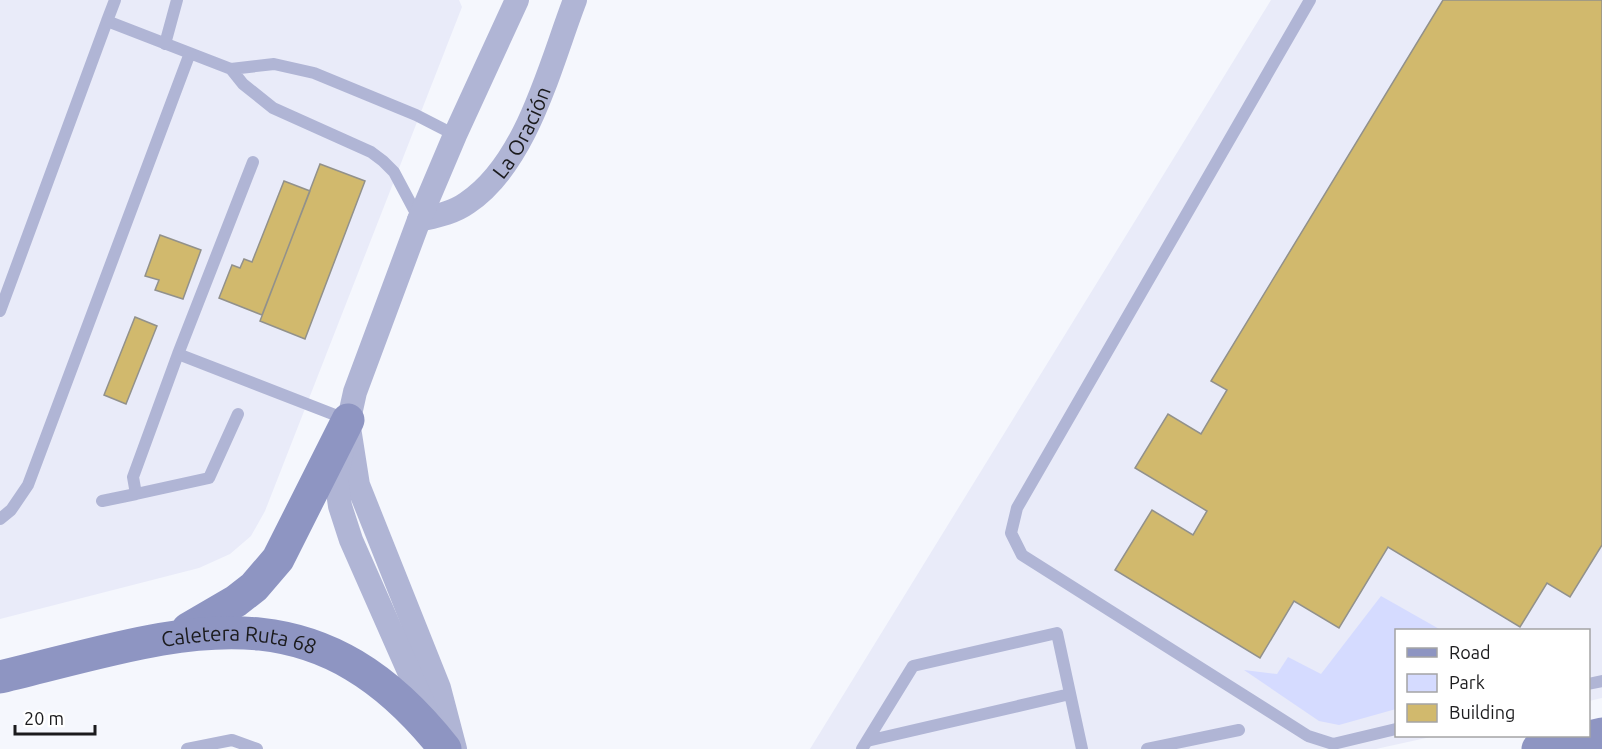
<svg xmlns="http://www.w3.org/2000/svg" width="1602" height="749" font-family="Ubuntu,sans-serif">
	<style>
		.built { fill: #e9ebf9 }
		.green { fill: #d5dbff }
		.building { fill: #d1b96d; stroke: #92918b; stroke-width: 1.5 }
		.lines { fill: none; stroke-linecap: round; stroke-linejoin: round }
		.service { stroke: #b0b5d5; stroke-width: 12 }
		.minor { stroke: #b0b5d5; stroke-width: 24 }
		.secondary { stroke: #8e95c2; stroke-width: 33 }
		.labels { text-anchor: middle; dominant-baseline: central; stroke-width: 4.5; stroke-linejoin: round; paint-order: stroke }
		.street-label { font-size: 21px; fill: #1b1b1d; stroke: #fff }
	</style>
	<rect width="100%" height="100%" fill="#f5f7fd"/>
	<path class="built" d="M0 0H459L462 7 265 511 251 536 230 554 199 568 0 619Z
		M1271 0H1602V698L1589 701 1588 630H1396V736H1435L1376 749H810Z"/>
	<path class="green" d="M1381 596 1441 630H1396V709L1339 725 1319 721 1244 670 1277 674 1288 657 1321 674Z"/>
	<path class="building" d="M1443 0H1602V545L1570 597 1547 583 1520 627 1388 547 1339 628 1294 601 1260 658 1115 570 1152 510 1193 535 1207 511 1135 468 1168 414 1201 434 1227 390 1211 381Z
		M320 164 365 181 305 339 260 321Z
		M284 181 310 191 262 315 219 298 232 265 240 268 244 259 252 262Z
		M160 235 201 250 183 299 155 290 159 280 145 276Z
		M135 317 157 326 126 404 104 395Z"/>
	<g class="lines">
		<path class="service" d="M115 0 107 21 231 69 243 84 273 108 371 152 383 161 394 172 419 219
			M1310 0 1017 508 1011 533 1022 555 1308 736 1333 744 1396 729
			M165 44 177 0
			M231 69 274 64 314 73 416 115 455 135
			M253 162 178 354 348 420
			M0 311 107 21
			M178 354 133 477 136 494 209 478 238 414
			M102 501 136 494
			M0 519 11 510 28 485 190 53
			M1588 684 1602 681
			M867 741 1070 694
			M187 749 232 740 257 749
			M862 749 913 666 1057 633 1082 749
			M1147 749 1239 730"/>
		<g class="minor">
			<path id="s1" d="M419 220C436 216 453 213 467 203 527 163 550 65 575 0"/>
			<path d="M350 434 358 485 439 688 455 749"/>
			<path d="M433 726 351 540 340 506 336 478 355 392 419 220 455 135 517 0"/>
		</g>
		<g class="secondary">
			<path d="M188 629 236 601 254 587 278 559 348 420"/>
			<path id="s2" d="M0 677C179 634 310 578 445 749"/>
			<path d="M1538 749 1602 734"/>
		</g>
	</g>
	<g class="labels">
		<g class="street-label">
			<text stroke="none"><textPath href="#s1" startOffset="142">La Oración</textPath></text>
			<text stroke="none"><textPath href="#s2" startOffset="244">Caletera Ruta 68</textPath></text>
		</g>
	</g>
	<rect x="1395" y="629" width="195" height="108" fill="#ffffff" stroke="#a4a4a5" stroke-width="1.5"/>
	<rect x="1407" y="648" width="30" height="9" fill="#8e95c2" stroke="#a4a4a5" stroke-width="1.5"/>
	<text x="1449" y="659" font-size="18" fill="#1b1b1d">Road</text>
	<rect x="1407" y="674" width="30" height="18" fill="#d5dbff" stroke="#a4a4a5" stroke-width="1.5"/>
	<text x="1449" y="689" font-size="18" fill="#1b1b1d">Park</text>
	<rect x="1407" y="704" width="30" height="18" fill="#d1b96d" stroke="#a4a4a5" stroke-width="1.5"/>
	<text x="1449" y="719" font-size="18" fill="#1b1b1d">Building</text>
	<path d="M15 725v9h80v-9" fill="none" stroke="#1b1b1d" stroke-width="3"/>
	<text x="24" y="725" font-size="18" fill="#1b1b1d" stroke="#ffffff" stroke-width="4.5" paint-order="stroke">20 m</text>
</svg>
